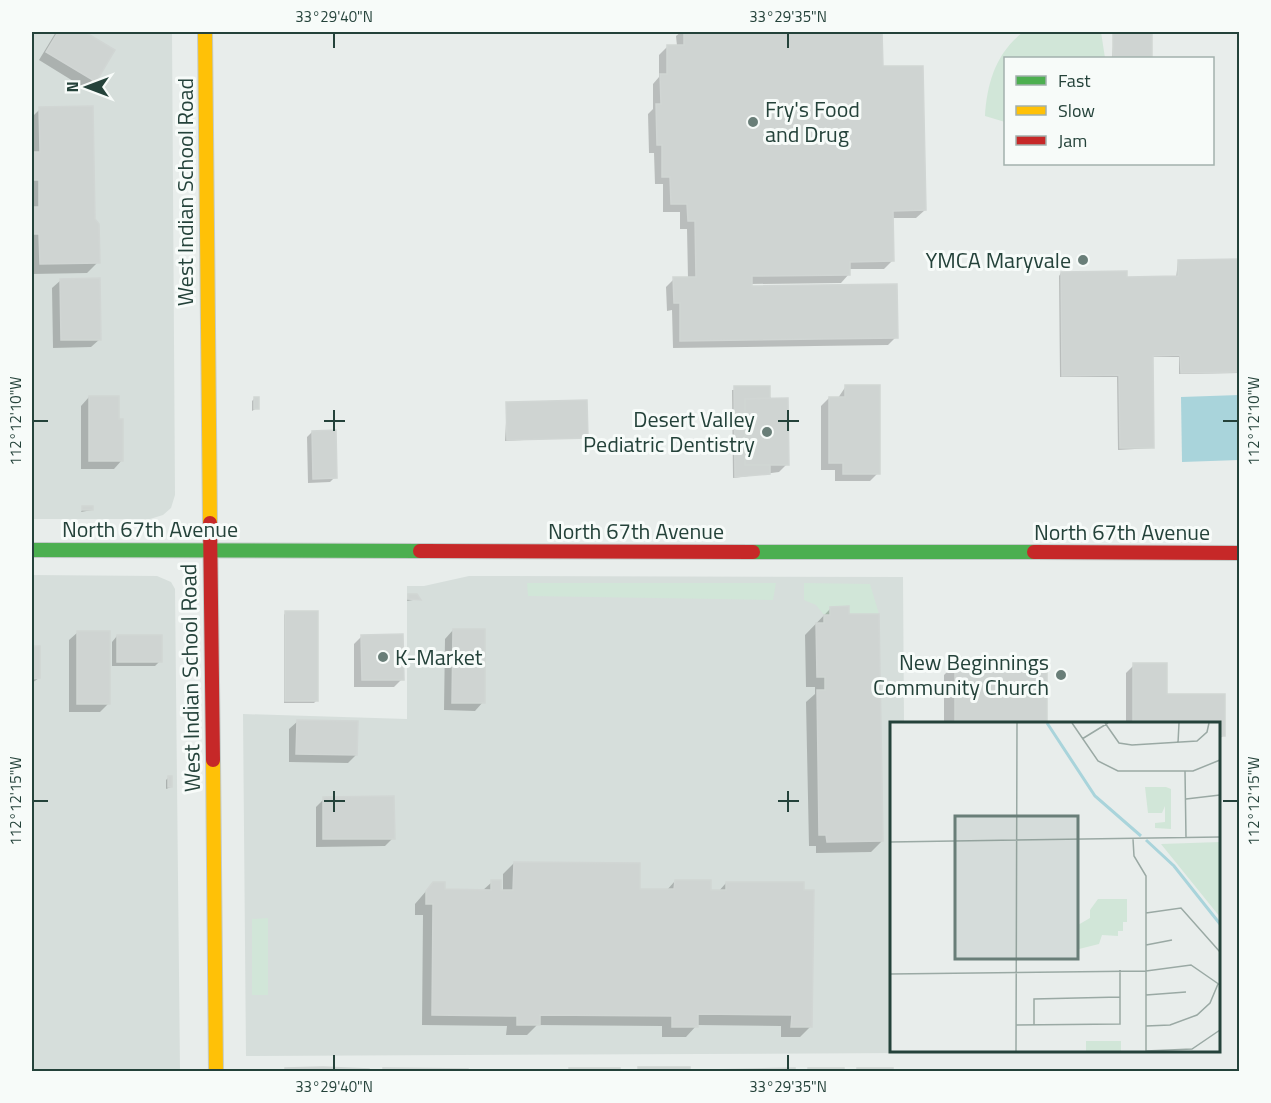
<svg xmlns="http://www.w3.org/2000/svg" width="1271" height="1103" font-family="'Titillium Web',sans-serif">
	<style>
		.built { fill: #d6dedb }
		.green { fill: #d1e6d8 }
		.water { fill: #a9d4db }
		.shadow { fill: #0003 }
		.building { fill: #cfd4d2; stroke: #d1d6d4; stroke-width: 1.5 }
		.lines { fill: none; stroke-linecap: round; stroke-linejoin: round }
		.fast-casing { stroke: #c3cbc8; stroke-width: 16 }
		.slow-casing { stroke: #c3cbc8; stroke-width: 16 }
		.jam-casing { stroke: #c3cbc8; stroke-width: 16 }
		.fast { stroke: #4caf50; stroke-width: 14 }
		.slow { stroke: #ffc107; stroke-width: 14 }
		.jam { stroke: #c62828; stroke-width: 14 }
		.ticks { fill: none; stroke: #24423a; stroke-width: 2 }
		.poi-dot { fill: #697e78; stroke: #f7fbf9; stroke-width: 2 }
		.labels { text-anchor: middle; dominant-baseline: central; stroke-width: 6; stroke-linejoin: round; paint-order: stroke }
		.poi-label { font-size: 22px; fill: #24423a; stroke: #f7fbf9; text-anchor: end }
		.street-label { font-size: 22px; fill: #24423a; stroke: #f7fbf9 }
		.inset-river { fill: none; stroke: #a9d4db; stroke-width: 3 }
		.inset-road { fill: none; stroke: #9aa9a4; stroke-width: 1.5 }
		.view { fill: #697e78; fill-opacity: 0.15; stroke: #697e78; stroke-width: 3 }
		.inset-edge { fill: none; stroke: #24423a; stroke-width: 3 }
		.neatline { fill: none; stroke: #24423a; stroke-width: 2 }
		.ticks-label { font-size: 15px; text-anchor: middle; fill: #24423a }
	</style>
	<rect width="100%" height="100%" fill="#e8edeb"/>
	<path class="built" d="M32 32H172L175 495 171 508 163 515 150 519H32Z
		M32 575 157 576 171 582 175 589 180 1071 32 1072Z
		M469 576 903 577 904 723 892 724V1050L905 1051V1053L246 1056 243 714 407 719V586H424Z"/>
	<path class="green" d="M1023 32H1101L1105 58H1006L1005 122 985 116C987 83 996 53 1023 32Z
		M527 583H776L773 600 528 596Z
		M804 583 870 584 879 614H849L848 606 831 607 830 615H824L816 605 804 600Z
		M268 918V995H252V919Z"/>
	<path class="water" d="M1239 395V460L1182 462 1181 397Z"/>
	<path class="shadow" d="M56 32H82L113 51 86 89 39 60Z
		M681 32H881V68L925 210 916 218H891L892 261 884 269H849V274L841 283 751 284V287L896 337 888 345 673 348 672 310 667 311 666 287 674 279 688 278 687 229H680V212H663V184H655L654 153H649L648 114 653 109V84L659 77V55L667 47 677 46 676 36Z
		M1150 34V58H1112L1114 35Z
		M40 109 93 219 98 262 87 273 32 274V117Z
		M1240 261V373L1179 374V357H1151L1152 448 1118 450 1117 377H1060L1059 276 1061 273 1125 279 1176 278 1178 262Z
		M61 280 100 339 91 347 53 348 52 288Z
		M846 386 878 473 870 481H835V470H821V406L829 398H838Z
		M769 387V400L787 464 779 472 733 478 732 390Z
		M89 397 122 460 114 469H81V406Z
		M254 399 257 408 252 411V401Z
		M507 404 587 437 505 441Z
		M312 432 335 477 330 482 308 483 307 437Z
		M83 508 92 510 81 512Z
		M409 595 419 599 407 601Z
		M831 608 882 841 871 852 816 853V846H809L806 702 815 694V687H806L805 635Z
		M286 612 316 701 314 703H284V615Z
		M453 630 483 702 475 711 444 710 445 639Z
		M78 632 108 704 100 712H69V640Z
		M117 636 160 661 155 666H112V642Z
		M362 636 402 679 394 687H354V644Z
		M39 647V678L32 683V648Z
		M955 664 1046 724H944V675Z
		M1134 665 1165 696H1224V735L1218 740V724H1126V673Z
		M298 721 356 755 348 763 289 762V729Z
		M168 778 171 787 166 789V780Z
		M324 799 393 838 385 846 316 847V807Z
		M514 863 638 891H666L675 881 718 892 726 883 811 1026 800 1037H781V1026L697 1025 686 1037H662V1026L537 1025 527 1035H506L507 1026 422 1025 423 915H415V904L433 883 444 891H482L492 882 500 891H503V874Z"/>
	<path class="building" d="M58 32H85L115 50 96 82 46 52Z
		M684 32H882L883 66H923L926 210 893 211 894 261 850 262V275L752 276V286L897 284 898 338 680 341V303H674L673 277H696L695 221H688L687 204H671L670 177H662V145H657L656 104H661L660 74H667V45H684Z
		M1113 33H1152V58H1113Z
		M93 106 95 219 99 224 100 263 40 264 39 234H32V207H39V180H32V152H40L39 107Z
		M1240 259V372L1181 373 1180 355 1153 356 1154 448H1120L1119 375 1062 376 1061 272 1127 271V277L1178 276V260Z
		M100 278 101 340H61L60 279Z
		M845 385H880V474H843V463H829V397H845Z
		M734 386H770V398L745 399V465H770V474L735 477Z
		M89 396H119V419H123V461H89Z
		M254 397H259V409H254Z
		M788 398 789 465H745V399Z
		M587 400 588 438 507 440 506 402Z
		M336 430 337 478 313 479 312 431Z
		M82 506H93V510H82Z
		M408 594H417L421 600 408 599Z
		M849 606V614H879L883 841 827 842 826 835H819L817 690H825V677H817L816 623H824V615H830V607Z
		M285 611H318V701H285Z
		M453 629H485V703H452Z
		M77 631H110V704H77Z
		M403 634 404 680H362L361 635Z
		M117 635H162V662H117Z
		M32 646H40V678L32 679Z
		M955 663H1047V724H955Z
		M1133 663H1167V694H1225V736H1218V724H1133Z
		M297 720 358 721 357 755 296 754Z
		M168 776H172V787H168Z
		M394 796 395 839H323V797Z
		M514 862 640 863V889H674L675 880H711V890H726V882H804V890H814L812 1027H791L792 1015 698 1014V1027H672V1016L540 1015V1025H517V1016L432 1015 433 904H426V891L433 882H445V889L491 890V880H501V890H513Z
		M323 1067 369 1069V1072H285V1068Z
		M638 1067H690V1072H638Z
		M383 1068 468 1069V1072H383Z
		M569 1068H620V1072H569Z
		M795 1068V1072H708V1070Z
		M808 1068H844V1072H808Z
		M857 1068H893V1072H857Z
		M486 1070H552V1072H486Z"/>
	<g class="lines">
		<g class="fast-casing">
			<path id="fast" d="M32 550 420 551
				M753 552H1034"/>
		</g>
		<g class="slow-casing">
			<path id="slow" d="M205 32 210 523
				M213 760 216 1072"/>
		</g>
		<g class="jam-casing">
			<path id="jam" d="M210 523 213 760
				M420 551 753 552
				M1034 552 1240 553"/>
		</g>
		<use href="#fast" class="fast"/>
		<use href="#slow" class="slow"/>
		<use href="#jam" class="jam"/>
	</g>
	<path class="ticks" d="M334 33V48M788 33V48M334 410V431M788 410V431M33 421H48M324 421H345M778 421H799M1223 421H1238M334 791V812M788 791V812M33 801H48M324 801H345M778 801H799M1223 801H1238M334 1055V1070M788 1055V1070"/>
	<g class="poi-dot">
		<circle cx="753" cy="122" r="6"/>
		<circle cx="1083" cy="260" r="6"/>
		<circle cx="767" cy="432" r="6"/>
		<circle cx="383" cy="657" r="6"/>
		<circle cx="1061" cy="675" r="6"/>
	</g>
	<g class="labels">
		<g class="poi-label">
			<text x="765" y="109" text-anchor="start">Fry's Food<tspan x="765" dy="25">and Drug</tspan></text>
			<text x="1071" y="260">YMCA Maryvale</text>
			<text x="755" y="419">Desert Valley<tspan x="755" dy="25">Pediatric Dentistry</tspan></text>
			<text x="395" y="657" text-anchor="start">K-Market</text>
			<text x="1049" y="662">New Beginnings<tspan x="1049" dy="25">Community Church</tspan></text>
		</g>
		<g class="street-label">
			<text transform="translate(185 192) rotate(-90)">West Indian School Road</text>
			<text x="150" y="529">North 67th Avenue</text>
			<text x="636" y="531">North 67th Avenue</text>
			<text x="1122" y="532">North 67th Avenue</text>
			<text transform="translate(190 678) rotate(-91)">West Indian School Road</text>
		</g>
	</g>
	<g transform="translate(890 722)">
		<rect width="330" height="330" fill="#e8edeb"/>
		<path d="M276 65 281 67V107L265 106V101L275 100V84L272 91H258L255 65ZM330 120V195L271 122ZM208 177H237V200H233V209H228V214L212 213 209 222 189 227 188 203 200 196V188ZM196 319H231V329H196Z" fill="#d1e6d8"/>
		<path class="inset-river" d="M157 1 205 74 251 114M256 118 284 144 330 202"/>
		<path class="inset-road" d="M182 1 208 39 228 49H303L330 38M215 1 229 21 242 23 307 19 317 10 319 1M192 17 218 1M288 21 289 1M295 49 296 116M296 77 330 73M243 117 244 134 256 154V329M0 120 330 115M256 191 291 186 330 230M256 223 282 218M0 252 256 249 301 243 330 263M256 273 296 270M126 303 230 302V248M144 303V277L230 275M256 304 280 303 307 293 320 281 328 262M126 329 127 1M256 329 302 327 330 308"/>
		<path class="view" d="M65 94H188V237H65Z"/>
		<rect width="330" height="330" class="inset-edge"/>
	</g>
	<rect width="1271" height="1103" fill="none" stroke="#f7fbf9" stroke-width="66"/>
	<rect x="1004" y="57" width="210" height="108" fill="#f7fbf9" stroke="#a3b1ad" stroke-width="1.5"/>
	<rect x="1016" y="76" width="30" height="9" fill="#4caf50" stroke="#a3b1ad" stroke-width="1.5"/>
	<text x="1058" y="87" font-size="18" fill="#24423a">Fast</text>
	<rect x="1016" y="106" width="30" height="9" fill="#ffc107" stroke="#a3b1ad" stroke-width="1.5"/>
	<text x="1058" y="117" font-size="18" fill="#24423a">Slow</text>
	<rect x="1016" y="136" width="30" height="9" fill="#c62828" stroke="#a3b1ad" stroke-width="1.5"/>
	<text x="1058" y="147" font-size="18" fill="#24423a">Jam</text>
	<g transform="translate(87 87) rotate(270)" stroke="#f7fbf9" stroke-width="4.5" paint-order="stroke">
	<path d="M0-4.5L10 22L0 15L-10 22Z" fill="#24423a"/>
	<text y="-9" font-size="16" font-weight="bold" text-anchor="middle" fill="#24423a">N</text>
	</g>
	<rect x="33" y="33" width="1205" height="1037" class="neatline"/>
	<g class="ticks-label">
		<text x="334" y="22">33°29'40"N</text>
		<text x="788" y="22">33°29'35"N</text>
		<text transform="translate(1254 421) rotate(-90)" y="5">112°12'10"W</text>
		<text transform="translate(16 421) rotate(-90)" y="5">112°12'10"W</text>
		<text transform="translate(1254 801) rotate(-90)" y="5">112°12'15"W</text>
		<text transform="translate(16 801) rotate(-90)" y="5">112°12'15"W</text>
		<text x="334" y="1092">33°29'40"N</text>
		<text x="788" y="1092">33°29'35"N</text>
	</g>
</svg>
